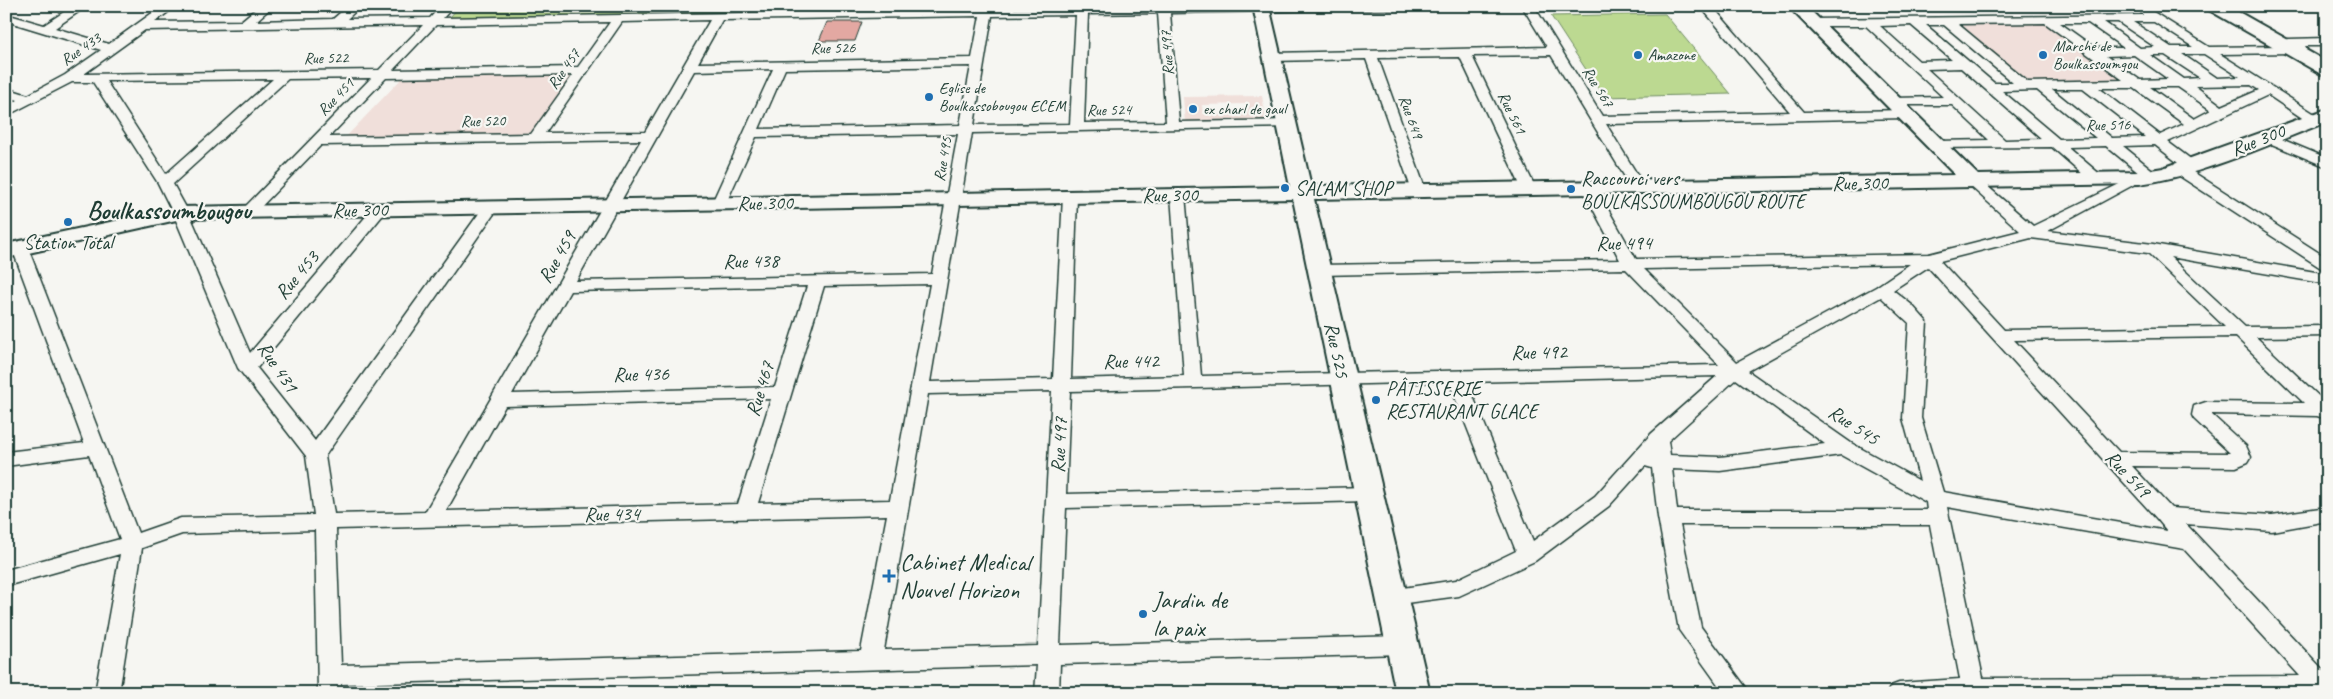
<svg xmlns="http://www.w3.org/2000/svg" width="2333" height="699" font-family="Caveat,sans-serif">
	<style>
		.built { fill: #f0dfda; fill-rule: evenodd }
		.green { fill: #bcd991; stroke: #6e8b62 }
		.building { fill: #e3a8a2; stroke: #1f3d34 }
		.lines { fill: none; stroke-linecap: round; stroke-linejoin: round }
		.street-casing { stroke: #1f3d34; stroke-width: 3 }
		.secondary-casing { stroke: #1f3d34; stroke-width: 4 }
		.street { fill: #f6f6f2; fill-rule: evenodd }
		.secondary { fill: #f6f6f2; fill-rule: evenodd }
		.poi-dot { fill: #1f6fb2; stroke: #f6f6f2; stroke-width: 2 }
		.labels { text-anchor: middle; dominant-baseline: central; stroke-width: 4.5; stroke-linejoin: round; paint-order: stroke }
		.far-poi-label { font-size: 16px; fill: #1f3d34; stroke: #f6f6f2; text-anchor: start }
		.far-street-label { font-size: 16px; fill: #1f3d34; stroke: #f6f6f2 }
		.street-label { font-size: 20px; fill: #1f3d34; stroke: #f6f6f2 }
		.poi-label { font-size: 20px; fill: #1f3d34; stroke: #f6f6f2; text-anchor: start }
		.near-poi-label { font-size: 24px; fill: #1f3d34; stroke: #f6f6f2; text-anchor: start }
		.district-label { font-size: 25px; font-weight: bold; fill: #1f3d34; stroke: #f6f6f2 }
	</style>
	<rect width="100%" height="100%" fill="#f6f6f2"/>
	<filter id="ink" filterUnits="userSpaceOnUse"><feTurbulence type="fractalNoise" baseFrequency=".02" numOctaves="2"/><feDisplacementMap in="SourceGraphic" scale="10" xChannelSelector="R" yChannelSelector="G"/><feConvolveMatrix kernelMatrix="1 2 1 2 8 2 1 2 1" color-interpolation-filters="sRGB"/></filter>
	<g filter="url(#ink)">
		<path class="built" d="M2050 22 2140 87 2030 89 1950 23Z
			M574 74 529 136 344 139 403 77Z
			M1262 96 1267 122 1185 123 1183 97ZM1245 104 1246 114H1203L1202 105Z"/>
		<path class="green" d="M460 6H801L799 12 449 18Z
			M1665 14 1731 94 1604 97 1551 16Z"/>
		<path class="building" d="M827 22H862L855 41H819Z"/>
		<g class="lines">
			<g class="street-casing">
				<path id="street" d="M73 6H87L55 28 109 44 162 6H176L155 22 241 21 259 6H273L256 21 333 19 348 6H361L347 19 430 18 441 6H454L443 18 982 9V6H994L993 9 1399 6 1393 9 1170 13 1179 122 1287 120 1294 124 1292 127 972 133 930 382 1053 379 1063 197 1070 193 1077 197 1071 379 1184 376 1171 195 1178 191 1185 195 1201 376 1719 365 1626 269 1319 275 1313 273 1311 270 1313 267 1319 265 1620 260 1582 188 1589 184 1596 188 1636 259 1929 254 2020 231 1968 184 1966 181 1968 178H1978L2033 226 2140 174 2106 146 2068 147 2102 176 2104 179 2097 183 2092 182 2052 147 1932 148 1930 145 1937 141 1989 140 1952 105H1888L1886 102 1893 98 1943 97 1866 26H1809L1807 23 1809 20 1813 19 2143 15 2141 12 2147 8 2209 47 2285 46 2283 43 2285 40 2289 39 2327 38V46H2305L2307 49 2301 53 2220 54 2318 116 2320 119 2318 122H2308L2268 95 2168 142 2196 163 2198 166 2196 169 2190 170 2327 258V270L2321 268 2175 173 2173 170 2175 167 2182 166 2155 145 2123 146 2155 172 2157 175 2155 178H2146L2048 231 2153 244 2327 274V284L2170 257 2245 327 2327 326V336L2256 337 2327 404V419L2317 416 2211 414 2246 446 2251 457 2248 462 2236 467 2132 466 2171 508 2272 515 2327 507V521L2272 531 2186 524 2327 674V693H1887L1891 686 1899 683 1960 679 1930 525H1680L1701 627 1750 693H1724L1679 630 1658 517 1652 468 1645 466 1609 506 1535 561 1459 596 1391 605 1383 603 1380 597 1383 591 1456 580 1516 551 1449 382 1070 391 1066 494 1369 487 1376 489 1379 494 1376 499 1369 501 1066 508 1060 645 1402 636 1410 639 1413 645 1410 651 1402 654 1060 664 1059 693H1035L1037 665 341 684 342 693H318L315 530 182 534 142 548 119 693H95L120 554 6 586V570L120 539 89 455 6 466V452L84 443 12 248 14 245H26L28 248 138 533 181 518 314 515 306 456 238 368 173 213 158 183 93 82H72L6 116V107L18 100 6 96V88L28 95 65 75 101 50 6 21V14L44 25ZM1158 13 1166 122 1084 123 1088 14ZM1076 15 1070 124 974 125 992 16ZM980 16 972 58 698 63 722 20ZM710 20 645 132 545 133 622 22ZM610 22 578 67 393 70 436 25ZM2104 22H2118L2155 47 2140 48ZM2133 22H2154L2193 47H2171ZM2045 23 2123 80 2028 82 1958 24ZM2060 23H2088L2124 48H2095ZM423 25 379 70 84 74 145 30ZM1911 25 1952 60 1919 61 1880 26ZM1926 25H1944L2013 83H1994ZM2182 54H2204L2240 77 2217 78ZM2134 55 2168 79 2140 80 2106 56ZM2150 55H2165L2200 78 2184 79ZM971 66 960 125 759 129 785 69ZM1961 68 2042 139 2005 140 1927 69ZM773 69 712 203 714 206H724L726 203 756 137 958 134 932 274 576 281 694 71ZM573 75 531 134 329 137 386 78ZM371 78 243 209 240 212 243 215H253L321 145 641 140 425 512 334 514 325 456 498 208 490 203 485 205 315 441 257 368 387 210 384 207H374L250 353 189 213 173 184 288 79ZM273 79 166 174 106 81ZM2251 85 2259 90 2222 106 2195 86ZM2150 87H2178L2211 110 2194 119ZM2099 88H2134L2184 124 2160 135ZM2052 89H2083L2145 137 2112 138ZM2037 90 2096 138 2059 139 2002 91ZM2031 238 2148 253 2225 327 2004 330 1940 261ZM1910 264 1876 287 1737 362 1644 269ZM1928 267 2158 520 2167 531 1943 492 1921 418 1927 322 1912 305 1893 290ZM930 284 890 500 758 503 824 286ZM807 286 775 387 512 394 570 291ZM1881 297 1909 323 1903 418 1920 481 1851 443 1748 371ZM2236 337 2304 403 2206 402 2194 406 2192 415 2194 419 2230 453 2119 452 2014 340ZM1717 376 1651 434 1595 496 1533 541 1467 382ZM1736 379 1825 444 1720 457 1670 455 1668 441ZM1052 391 1038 646 884 650 928 394ZM771 399 738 504 446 511 505 406ZM1841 455 1926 502 1927 510H1677L1672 469 1720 471ZM1947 507 2184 549 2300 676 1983 678ZM887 515 861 651 341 665 336 529Z
					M1522 6H1534L1602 116 1790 112 1700 6H1712L1804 112 1906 110 1913 114 1906 118 1606 124 1645 187 1638 191 1631 187 1551 55 1472 56 1536 189 1529 193 1522 189 1460 57 1378 58 1426 191 1419 195 1412 191 1366 59 1272 61 1266 57 1272 53 1547 47Z
					M2267 133 2327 158V167L2262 140 2260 137Z"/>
			</g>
			<g class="secondary-casing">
				<path id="secondary" d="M1253 6H1269L1311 186 1955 175 1788 6H1806L1978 175 2139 172 2163 168 2327 109V122C2266 145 2204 175 2139 184L1314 199 1430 693H1396L1293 199 181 219 6 258V244L181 207 1290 187Z
					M2207 6H2228L2327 62V75L2321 74 2209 10Z"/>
			</g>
			<use href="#street" class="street"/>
			<use href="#secondary" class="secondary"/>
		</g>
	</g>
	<g class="poi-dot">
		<circle cx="1638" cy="55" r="5"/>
		<circle cx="2043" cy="55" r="5"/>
		<circle cx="929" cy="97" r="5"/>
		<circle cx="1193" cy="109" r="5"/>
		<circle cx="1285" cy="188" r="5"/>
		<circle cx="1571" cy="189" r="5"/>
		<circle cx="68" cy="222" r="5"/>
		<circle cx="1376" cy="400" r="5"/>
		<path d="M886.5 568.5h5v5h5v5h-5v5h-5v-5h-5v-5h5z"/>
		<circle cx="1143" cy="614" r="5"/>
	</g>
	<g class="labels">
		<g class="far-poi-label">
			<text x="2053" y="46">Marché de<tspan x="2053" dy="18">Boulkassoumgou</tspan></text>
			<text x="1648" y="55">Amazone</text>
			<text x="939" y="88">Eglise de<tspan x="939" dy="18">Boulkassobougou ECEM</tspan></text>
			<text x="1203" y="109">ex charl de gaul</text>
		</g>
		<g class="far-street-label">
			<text transform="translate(833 48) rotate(-1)">Rue 526</text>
			<text transform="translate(81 49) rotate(-35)">Rue 433</text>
			<text transform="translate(1167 53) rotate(-94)">Rue 497</text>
			<text transform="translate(326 58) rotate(-1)">Rue 522</text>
			<text transform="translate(564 69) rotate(-55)">Rue 457</text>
			<text transform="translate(1598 87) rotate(58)">Rue 567</text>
			<text transform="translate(336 97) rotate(-46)">Rue 451</text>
			<text transform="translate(1109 110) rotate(-1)">Rue 524</text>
			<text transform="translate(1512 113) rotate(64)">Rue 561</text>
			<text transform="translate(1411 117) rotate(70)">Rue 649</text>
			<text transform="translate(483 121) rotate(-1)">Rue 520</text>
			<text transform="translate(2108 125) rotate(-1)">Rue 516</text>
			<text transform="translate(943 159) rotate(-80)">Rue 495</text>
		</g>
		<g class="street-label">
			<text transform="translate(2258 140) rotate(-21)">Rue 300</text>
			<text transform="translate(1860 183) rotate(-1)">Rue 300</text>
			<text transform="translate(1170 195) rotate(-1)">Rue 300</text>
			<text transform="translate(765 203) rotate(-1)">Rue 300</text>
			<text transform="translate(360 210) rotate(-1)">Rue 300</text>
			<text transform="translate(1624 243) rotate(-1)">Rue 494</text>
			<text transform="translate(557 257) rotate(-60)">Rue 459</text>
			<text transform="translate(751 261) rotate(-1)">Rue 438</text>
			<text transform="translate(297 275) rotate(-50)">Rue 453</text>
			<text transform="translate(1337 350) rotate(78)">Rue 525</text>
			<text transform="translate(1539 352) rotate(-1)">Rue 492</text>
			<text transform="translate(1131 361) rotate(-1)">Rue 442</text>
			<text transform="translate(278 367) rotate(56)">Rue 431</text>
			<text transform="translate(641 374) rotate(-1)">Rue 436</text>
			<text transform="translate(760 389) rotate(-73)">Rue 467</text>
			<text transform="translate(1854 425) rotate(33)">Rue 545</text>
			<text transform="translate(1059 445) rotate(-87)">Rue 497</text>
			<text transform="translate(2128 474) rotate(47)">Rue 549</text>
			<text transform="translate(612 514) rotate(-1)">Rue 434</text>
		</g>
		<g class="poi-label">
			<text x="1581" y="178">Raccourci vers<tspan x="1581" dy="23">BOULKASSOUMBOUGOU ROUTE</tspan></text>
			<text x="1295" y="188">SALAM SHOP</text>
			<text x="68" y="242" text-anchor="middle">Station Total</text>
			<text x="1386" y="388">PÂTISSERIE<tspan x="1386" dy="23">RESTAURANT GLACE</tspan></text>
		</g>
		<g class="near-poi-label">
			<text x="900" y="562">Cabinet Medical<tspan x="900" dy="28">Nouvel Horizon</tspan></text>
			<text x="1153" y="600">Jardin de<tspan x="1153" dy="28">la paix</tspan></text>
		</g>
		<g class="district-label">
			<text x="169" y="211">Boulkassoumbougou</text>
		</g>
	</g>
	<rect width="2333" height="699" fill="none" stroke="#f6f6f2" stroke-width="25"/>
	<rect x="12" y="12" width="2308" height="674" fill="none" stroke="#1f3d34" stroke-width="2" filter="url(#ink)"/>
</svg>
